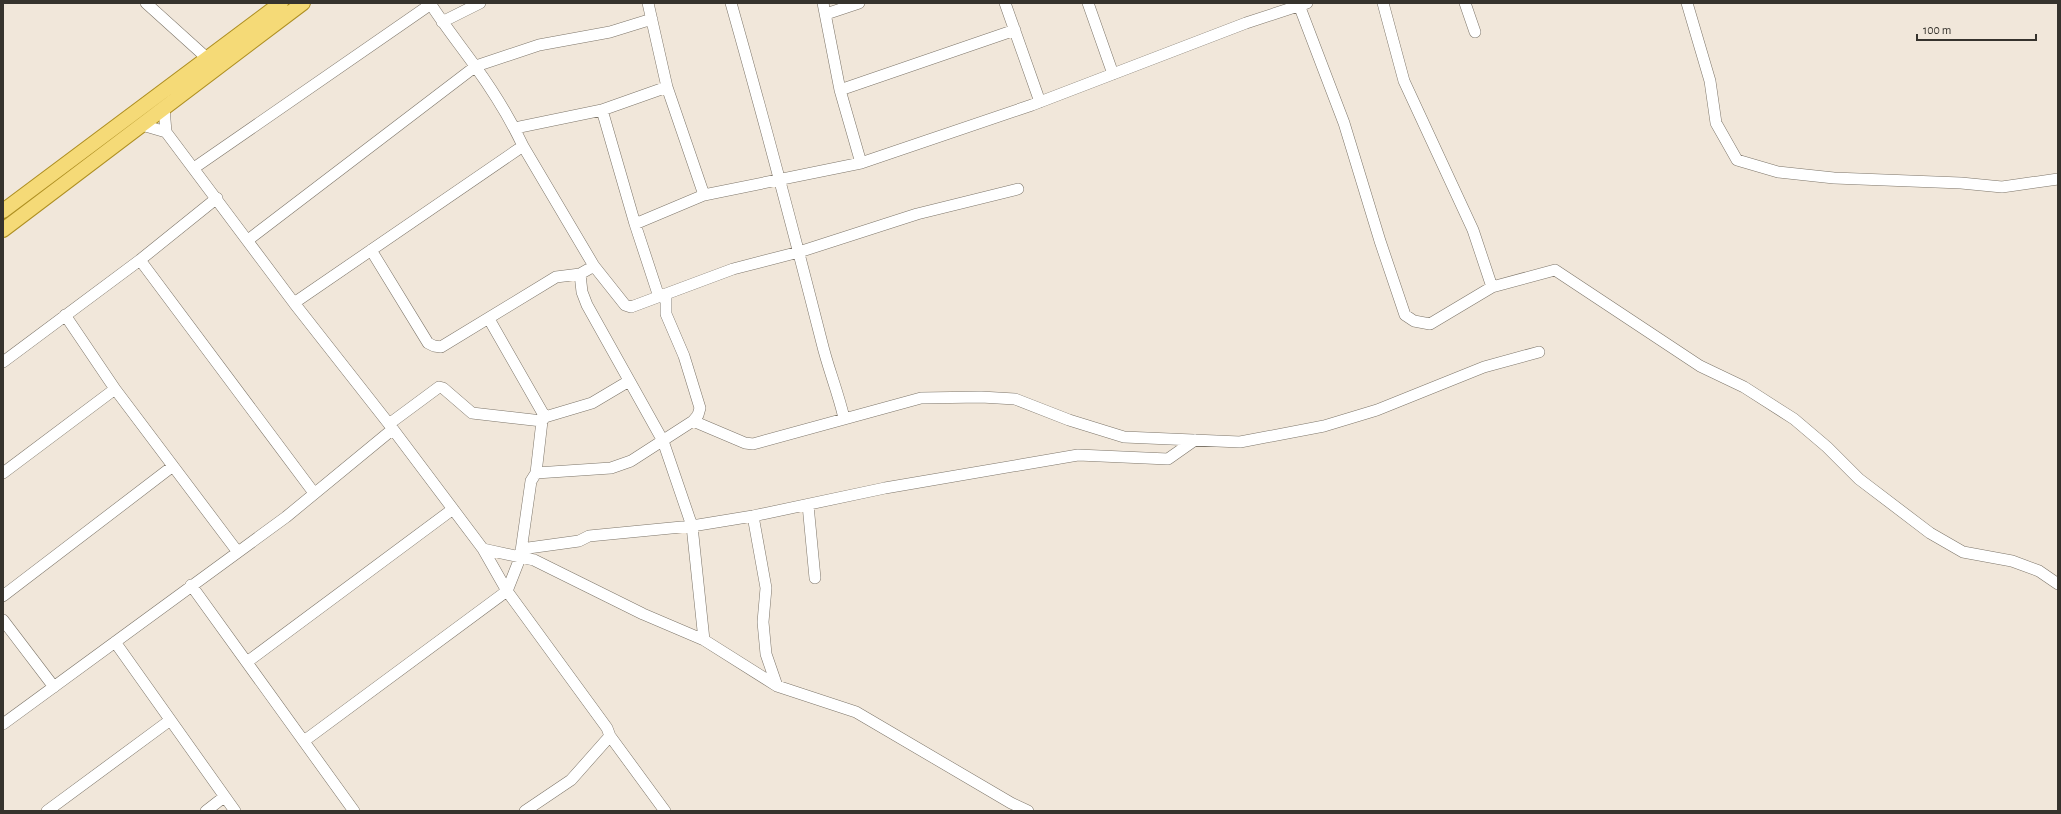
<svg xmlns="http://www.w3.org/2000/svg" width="2061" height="814" font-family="'Alegreya Sans',sans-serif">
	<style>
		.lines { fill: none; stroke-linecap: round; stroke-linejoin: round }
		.minor-casing { stroke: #7d7569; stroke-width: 12 }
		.major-casing { stroke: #ae8f22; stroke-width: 16 }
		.minor { stroke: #fff; stroke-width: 11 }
		.major { stroke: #f5da77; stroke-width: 14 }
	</style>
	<rect width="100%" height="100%" fill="#f1e7da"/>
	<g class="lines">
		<g class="minor-casing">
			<path id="minor" d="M146 3 208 59
				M430 3C444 25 460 45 475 66 493 91 510 118 523 146L594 266 625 305 631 307 733 269 799 252 917 214 1018 189
				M648 3 667 87 704 195
				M731 3C763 116 793 229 822 343 828 368 838 392 844 418
				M823 3 840 90 861 163
				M1005 3 1040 102
				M1088 3 1113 74
				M1383 3 1404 81 1473 230 1492 287
				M1465 3 1475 32
				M1687 3 1710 81 1716 123 1737 160 1778 172 1834 178 1961 183 2002 187 2058 179
				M1299 5 1344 123 1380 241 1405 315 1414 321 1430 324 1492 287 1555 270 1700 366 1744 387 1794 419 1827 447 1859 479 1930 533 1963 552 2012 561 2039 571 2058 584
				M826 14 859 3
				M442 22 480 3
				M840 90 1015 30
				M164 108 166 132 294 303 389 424 483 549 534 560 643 614 704 640 777 686 856 712 1011 803 1028 811
				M602 110 635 224 659 297
				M142 125 166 132
				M515 128 602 110 667 87
				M194 168 431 4
				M635 224 704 195 861 163 1032 105 1246 23 1307 3
				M248 240 476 66 539 45 610 32 652 19
				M371 250 428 343 434 346 441 347 556 277 580 274 594 266
				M140 260 314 493
				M580 274 582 292 587 305 663 441 692 526 704 640
				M294 303 523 146
				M65 315 115 389 237 551
				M489 319 545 417
				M3 362 140 260 217 198
				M693 421 745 443 753 444 921 398 981 397 1015 399 1069 420 1124 437 1240 442 1324 426 1377 410 1484 367 1539 352
				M389 424 439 387 443 388 472 413 542 421
				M3 473 115 389
				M536 473 611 468 631 461 693 421 698 415 700 408 684 356 666 314V294
				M808 505 815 578
				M753 516 766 588 763 622 766 654 777 686
				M483 549 507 591 607 728 610 736 571 780 525 811
				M521 549 579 541 589 536 692 526 753 516 885 488 1078 455 1168 459 1195 440
				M191 585 354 811
				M3 596 173 466
				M3 620 54 687
				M115 642 235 811
				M247 662 453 509
				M3 724 286 517 393 429
				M610 736 665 811
				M304 741 507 591 520 558 531 481 536 473 542 421 545 417 592 403 629 381
				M47 811 169 721
				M206 811 224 797"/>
		</g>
		<g class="major-casing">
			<path id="major" d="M3 211 281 3
				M3 230 303 3"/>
		</g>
		<use href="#minor" class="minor"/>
		<use href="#major" class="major"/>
	</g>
	<rect width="2061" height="814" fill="none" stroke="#36332d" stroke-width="8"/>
	<path d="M1917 34v6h119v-6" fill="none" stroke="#36332d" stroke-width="2"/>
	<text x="1923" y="34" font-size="12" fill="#36332d" stroke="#f1e7da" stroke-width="3" paint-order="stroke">100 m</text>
</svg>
